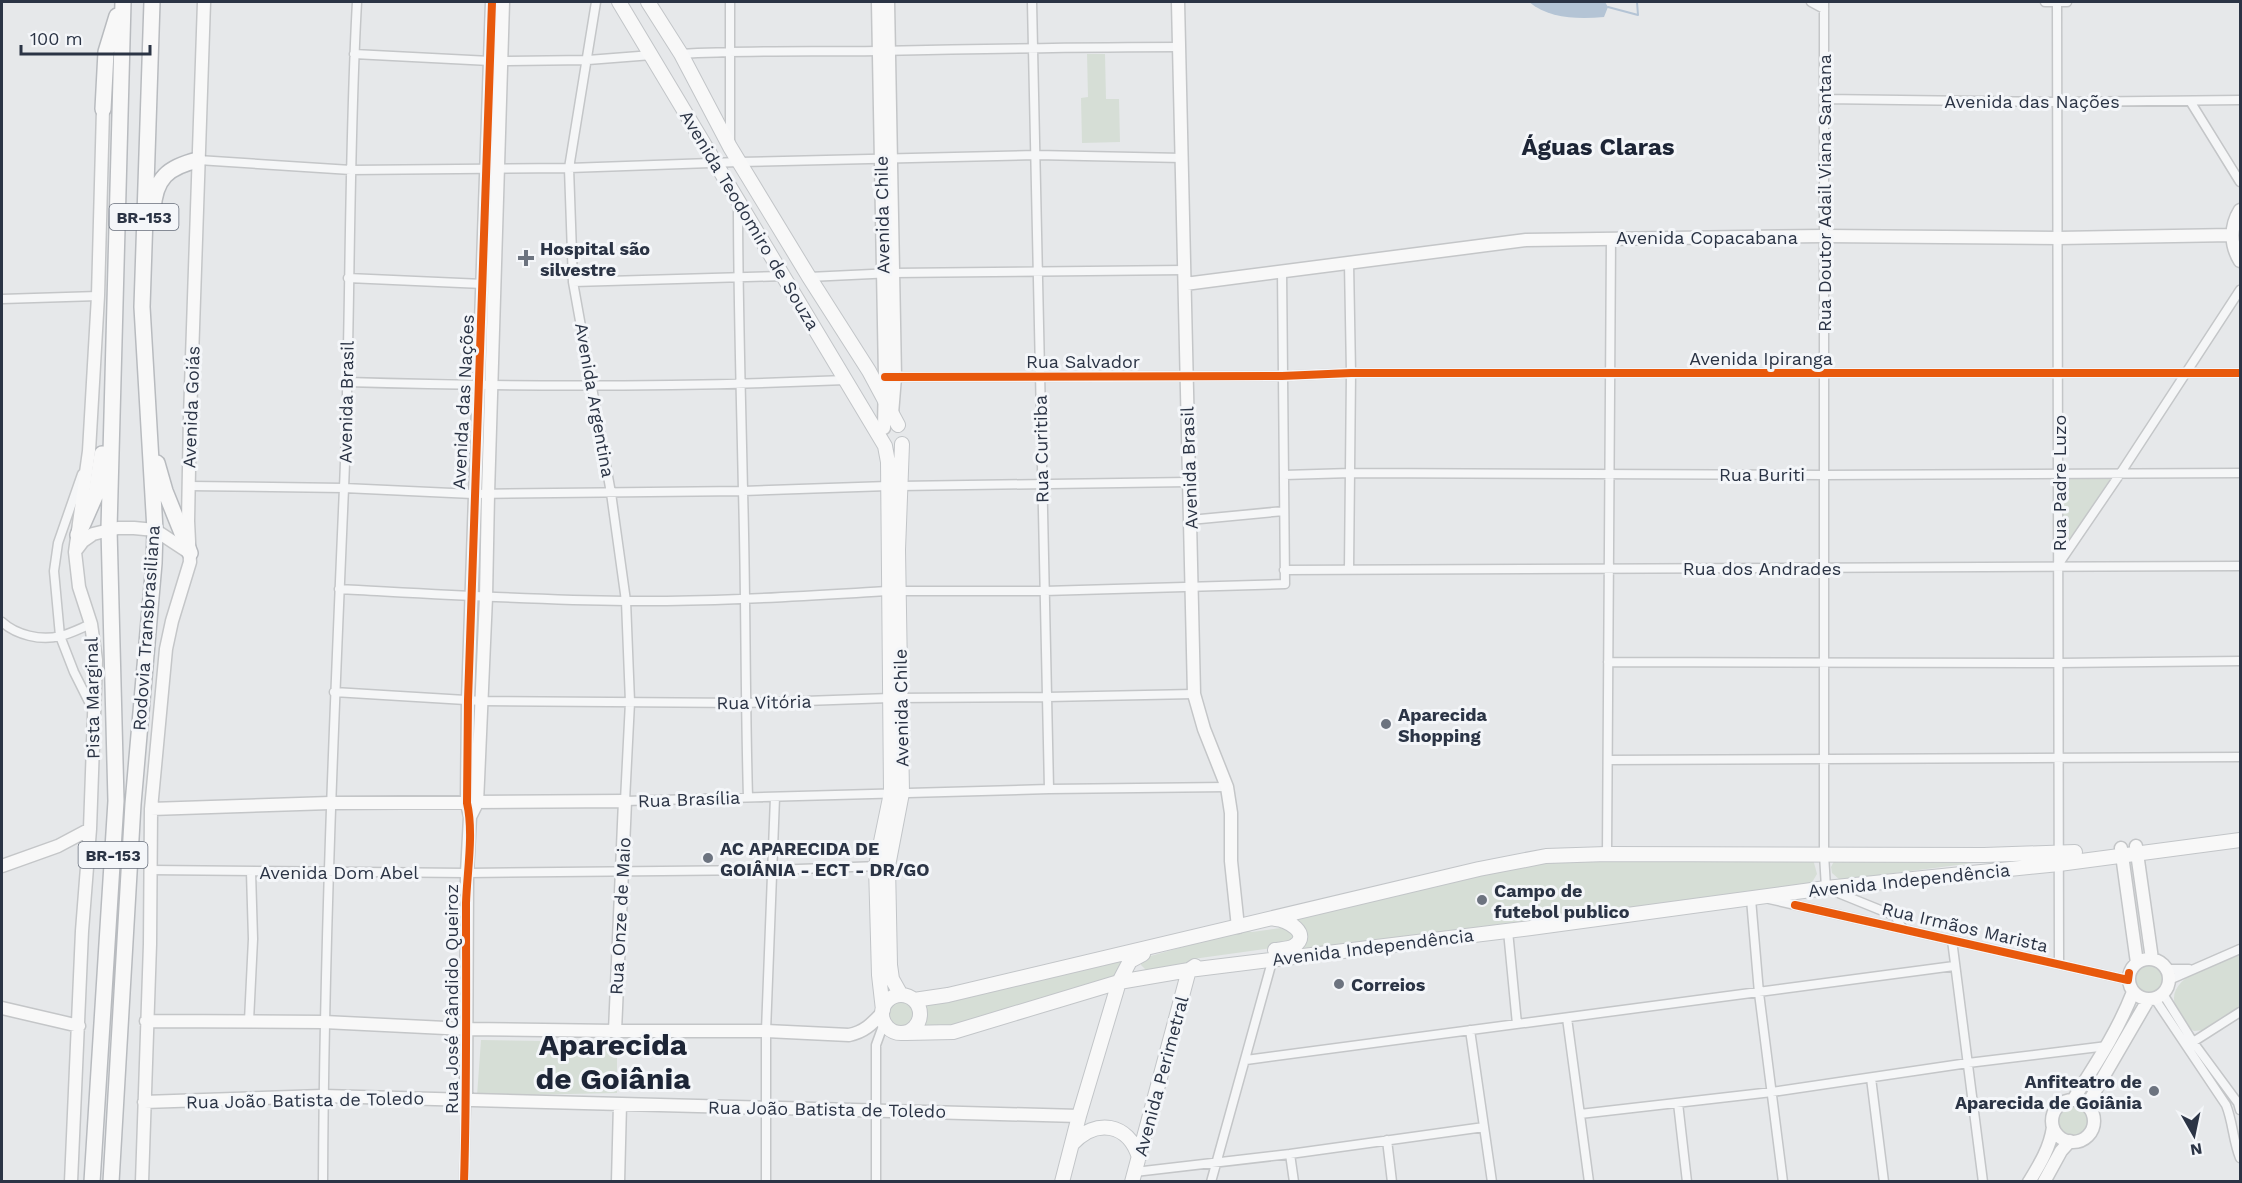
<svg xmlns="http://www.w3.org/2000/svg" width="2242" height="1183" font-family="'Work Sans',sans-serif">
	<style>
		.green { fill: #d6ded6 }
		.water { fill: #b4c4d5 }
		.lines { fill: none; stroke-linecap: round; stroke-linejoin: round }
		.stream { stroke: #b4c4d5; stroke-width: 2 }
		.street-casing { stroke: #c4c6c8; stroke-width: 11 }
		.secondary-casing { stroke: #c4c6c8; stroke-width: 15 }
		.primary-casing { stroke: #c2c5c8; stroke-width: 16 }
		.highway-casing { stroke: #b8bbbf; stroke-width: 18 }
		.street { stroke: #f5f6f7; stroke-width: 8 }
		.secondary { stroke: #f8f8f8; stroke-width: 12 }
		.primary { stroke: #f8f8f8; stroke-width: 14 }
		.highway { stroke: #f8f8f8; stroke-width: 15 }
		.cycleway-casing { stroke: #f4f6f9; stroke-width: 11 }
		.cycleway { stroke: #e8590c; stroke-width: 8 }
		.poi-dot { fill: #6c737f; stroke: #f4f6f9; stroke-width: 2 }
		.labels { text-anchor: middle; dominant-baseline: central; stroke-width: 6; stroke-linejoin: round; paint-order: stroke }
		.shield { fill: #f4f6f9; stroke: #676e7b; stroke-width: 1.5 }
		.shield-label { font-size: 16px; font-weight: bold; fill: #2b3445 }
		.street-label { font-size: 18px; fill: #2b3445; stroke: #f4f6f9 }
		.poi-label { font-size: 18px; font-weight: bold; fill: #2b3445; stroke: #f4f6f9; text-anchor: start }
		.district-label { font-size: 24px; font-weight: bold; fill: #1d2536; stroke: #f4f6f9 }
		.town-label { font-size: 30px; font-weight: bold; fill: #1d2536; stroke: #f4f6f9 }
	</style>
	<rect width="100%" height="100%" fill="#e6e8ea"/>
	<path class="green" d="M1087 54H1105L1106 99H1119L1120 142 1082 143 1081 98 1088 97Z
		M2063 476 2111 478 2064 550 2062 478Z
		M1813 859 1817 874 1811 884 1300 950 1301 924 1292 917 1547 860Z
		M1835 859 1997 860 1840 880 1832 873 1831 867Z
		M1287 927 1295 937 1287 946 1193 959 1187 964 1146 970 1141 965V962L1147 957 1190 945 1204 938 1242 929 1252 932Z
		M2240 954V1007L2205 1030 2194 1031C2187 1027 2184 1019 2179 1013 2156 978 2218 963 2240 954Z
		M1129 956 1116 976 965 1022 944 1026H921L925 1015V1005Z
		M2132 980a17 17 0 1 1 34 0a17 17 0 1 1-34 0Z
		M888 1014a13 13 0 1 1 26 0a13 13 0 1 1-26 0Z
		M481 1040 617 1042V1093L477 1096Z
		M2058 1121a17 17 0 1 1 34 0a17 17 0 1 1-34 0Z"/>
	<path class="water" d="M1529 2H1605L1608 7 1604 17C1578 19 1549 19 1529 2Z"/>
	<g class="lines">
		<path class="stream" d="M1608 7 1638 15 1637 2"/>
		<g class="street-casing">
			<path id="street" d="M596 2 569 168 573 282 611 493 626 601 630 702 625 801 1049 789 1227 787
				M1032 2 1049 789
				M1811 2 1824 9
				M1824 2V854L1826 888 1895 916 1903 929
				M2045 2H2067
				M2057 2 2059 964
				M354 54 490 61
				M681 54C746 50 812 52 877 51 978 49 1079 47 1180 47
				M502 61 588 60 652 55
				M1824 99 2057 102 2240 100
				M2190 101 2240 182
				M730 143V2
				M198 160 351 170 569 168 739 162 1036 155 1183 158
				M738 204C738 300 741 395 743 491 746 593 745 695 748 797
				M1349 263 1351 373 1349 569
				M809 277 893 273 1185 270
				M348 278 483 284
				M573 282 784 276
				M2 299 98 296
				M891 377 1282 376 1351 373H2240
				M347 382C514 387 680 387 846 380
				M82 474 58 543 54 571 60 636 74 672 93 710
				M1284 475 1351 473 1824 475 2240 473
				M189 486 344 488 473 494 743 491 888 486
				M899 486 1189 482
				M1190 520 1284 511
				M2060 562 2120 474 2240 290
				M1284 570 2240 566
				M339 589C434 594 530 600 625 601 713 602 801 596 889 591
				M899 591H1044L1285 584 1282 271
				M2 622C16 635 41 641 60 636 70 634 81 628 91 624
				M1608 662 2059 663 2240 661
				M334 692 482 701 745 703 890 698 1047 697 1194 694
				M1608 760 2240 757
				M1607 854 1611 238
				M150 870 467 873 772 870 879 866
				M1751 899 1759 993 1783 1182
				M1769 899 2128 980
				M1508 931 1517 1024
				M1952 940 1983 1182
				M2166 969H2189
				M2169 980 2240 949
				M2163 994 2193 1042 2238 1103 2240 1110
				M2155 999 2226 1105C2233 1122 2233 1141 2240 1158
				M1567 1018 1589 1182
				M249 1021 253 939 251 872
				M1470 1030 1492 1182
				M2193 1042 2240 1012
				M1246 1060 1954 966
				M1871 1078 1884 1182
				M1678 1103 1687 1182
				M1580 1114 1772 1092 1968 1063 2107 1046
				M1387 1140 1392 1182
				M1290 1154 1294 1182
				M1135 1172 1290 1154 1484 1127
				M323 1182C324 950 334 719 344 488 351 326 348 163 357 2
				M464 1182 466 1100
				M766 1182V1031L775 797
				M876 1182V1045L884 1023
				M1211 1182 1273 958"/>
		</g>
		<g class="secondary-casing">
			<path id="secondary" d="M878 2 885 377 884 428
				M888 2 895 377 892 414
				M1178 2 1194 694 1204 729 1227 787 1231 813V861L1238 927
				M2240 210C2230 226 2230 245 2240 261
				M1185 284 1526 240 1824 236 2058 238 2232 235
				M77 549 83 541 93 534 118 528H134L155 530 190 553
				M151 809 330 803 625 801 615 1031
				M470 817 477 803 486 597 488 494 503 2
				M2136 846 2152 959
				M2121 848 2137 963
				M2 866 58 846 90 829
				M2129 979a20 20 0 1 1 40 0a20 20 0 1 1-40 0Z
				M2 1008 79 1026
				M146 1021 324 1022 466 1029 615 1031H766L849 1035C864 1032 872 1024 882 1013
				M466 1100 467 873 470 817 467 803 468 700 492 2
				M2073 1100C2095 1065 2118 1031 2133 992
				M2052 1121a21 21 0 1 1 42 0a21 21 0 1 1-42 0Z
				M144 1102 323 1096 1079 1116
				M2087 1105 2148 1000
				M71 1182 82 931 90 829 96 660 91 624 79 587 75 552 89 451 98 296 103 109
				M142 1182 150 944 151 809 166 649 172 621 190 562 188 521 190 417 204 2
				M618 1182 620 1104
				M2029 1182C2040 1164 2050 1148 2053 1127
				M2044 1182 2061 1151 2070 1141"/>
		</g>
		<g class="primary-casing">
			<path id="primary" d="M619 2 885 446 888 462 891 793 876 866 879 975 883 1010
				M648 2 681 54 730 147 809 277 869 371 898 425
				M1275 950C1281 949 1289 949 1294 946 1312 934 1287 919 1275 919
				M901 995 892 979 890 965 888 866 902 793 898 550 902 444
				M882 1014a19 19 0 1 1 38 0a19 19 0 1 1-38 0Z
				M914 1000 948 995 1479 869 1546 856 1607 854 1984 855 2075 852
				M906 1033 953 1032 1119 982 1189 970 1531 928 1826 888 2059 864 2240 840
				M1072 1144C1096 1118 1128 1123 1139 1157
				M1062 1182 1079 1116 1119 982 1130 961 1143 954
				M1132 1182 1189 970 1195 966"/>
		</g>
		<g class="highway-casing">
			<path id="highway" d="M103 109 106 52 117 16
				M153 210C155 178 168 167 198 160
				M157 463 165 491 190 553
				M78 535 96 494 102 454
				M92 1182 116 801 109 529 123 2
				M111 1182 133 804 154 563 155 530 142 307 152 2"/>
		</g>
		<use href="#street" class="street"/>
		<use href="#secondary" class="secondary"/>
		<use href="#primary" class="primary"/>
		<use href="#highway" class="highway"/>
		<g class="cycleway-casing">
			<path id="cycleway" d="M885 377 1282 376 1351 373H2240
				M1795 905 2128 980 2129 973
				M464 1182C467 1089 466 996 466 903 467 872 474 833 467 803L468 700 492 2"/>
		</g>
		<use href="#cycleway" class="cycleway"/>
	</g>
	<g class="poi-dot">
		<path d="M523 249h6v6h6v6h-6v6h-6v-6h-6v-6h6z"/>
		<circle cx="1386" cy="724" r="6"/>
		<circle cx="708" cy="858" r="6"/>
		<circle cx="1482" cy="900" r="6"/>
		<circle cx="1339" cy="984" r="6"/>
		<circle cx="2154" cy="1091" r="6"/>
	</g>
	<g class="labels">
		<g class="shield">
			<rect x="109.5" y="204" width="69" height="26" rx="4.5"/>
			<rect x="78.5" y="842" width="69" height="26" rx="4.5"/>
		</g>
		<g class="shield-label">
			<text x="144" y="217">BR-153</text>
			<text x="113" y="855">BR-153</text>
		</g>
		<g class="street-label">
			<text x="2032" y="101">Avenida das Nações</text>
			<text transform="translate(1824 193) rotate(-90)">Rua Doutor Adail Viana Santana</text>
			<text transform="translate(882 215) rotate(-91)">Avenida Chile</text>
			<text transform="translate(750 220) rotate(59)">Avenida Teodomiro de Souza</text>
			<text x="1707" y="237">Avenida Copacabana</text>
			<text x="1761" y="358">Avenida Ipiranga</text>
			<text x="1083" y="361">Rua Salvador</text>
			<text transform="translate(595 400) rotate(80)">Avenida Argentina</text>
			<text transform="translate(346 402) rotate(-89)">Avenida Brasil</text>
			<text transform="translate(463 402) rotate(-87)">Avenida das Nações</text>
			<text transform="translate(191 407) rotate(-88)">Avenida Goiás</text>
			<text transform="translate(1041 449) rotate(-91)">Rua Curitiba</text>
			<text transform="translate(1189 468) rotate(-92)">Avenida Brasil</text>
			<text x="1762" y="474">Rua Buriti</text>
			<text transform="translate(2059 483) rotate(-90)">Rua Padre Luzo</text>
			<text x="1762" y="568">Rua dos Andrades</text>
			<text transform="translate(146 628) rotate(-86)">Rodovia Transbrasiliana</text>
			<text transform="translate(92 698) rotate(-91)">Pista Marginal</text>
			<text transform="translate(764 702) rotate(-1)">Rua Vitória</text>
			<text transform="translate(901 708) rotate(-91)">Avenida Chile</text>
			<text transform="translate(689 799) rotate(-2)">Rua Brasília</text>
			<text x="339" y="872">Avenida Dom Abel</text>
			<text transform="translate(1909 880) rotate(-6)">Avenida Independência</text>
			<text transform="translate(620 916) rotate(-87)">Rua Onze de Maio</text>
			<text transform="translate(1965 927) rotate(13)">Rua Irmãos Marista</text>
			<text transform="translate(1373 947) rotate(-7)">Avenida Independência</text>
			<text transform="translate(451 999) rotate(-90)">Rua José Cândido Queiroz</text>
			<text transform="translate(1161 1076) rotate(-75)">Avenida Perimetral</text>
			<text transform="translate(305 1100) rotate(-1)">Rua João Batista de Toledo</text>
			<text transform="translate(827 1109) rotate(1)">Rua João Batista de Toledo</text>
		</g>
		<g class="poi-label">
			<text x="540" y="248">Hospital são<tspan x="540" dy="21">silvestre</tspan></text>
			<text x="1398" y="714">Aparecida<tspan x="1398" dy="21">Shopping</tspan></text>
			<text x="720" y="848">AC APARECIDA DE<tspan x="720" dy="21">GOIÂNIA - ECT - DR/GO</tspan></text>
			<text x="1494" y="890">Campo de<tspan x="1494" dy="21">futebol publico</tspan></text>
			<text x="1351" y="984">Correios</text>
			<text x="2142" y="1081" text-anchor="end">Anfiteatro de<tspan x="2142" dy="21">Aparecida de Goiânia</tspan></text>
		</g>
		<g class="district-label">
			<text x="1598" y="147">Águas Claras</text>
		</g>
		<g class="town-label">
			<text x="613" y="1044">Aparecida<tspan x="613" dy="34">de Goiânia</tspan></text>
		</g>
	</g>
	<rect width="2242" height="1183" fill="none" stroke="#2b3445" stroke-width="6"/>
	<g transform="translate(2194 1135) rotate(171)" stroke="#f4f6f9" stroke-width="4.5" paint-order="stroke">
	<path d="M0-4.5L10 22L0 15L-10 22Z" fill="#2b3445"/>
	<text y="-9" font-size="16" font-weight="bold" text-anchor="middle" fill="#2b3445">N</text>
	</g>
	<path d="M21 45v9h129v-9" fill="none" stroke="#2b3445" stroke-width="3"/>
	<text x="30" y="45" font-size="18" fill="#2b3445" stroke="#f4f6f9" stroke-width="4.5" paint-order="stroke">100 m</text>
</svg>
